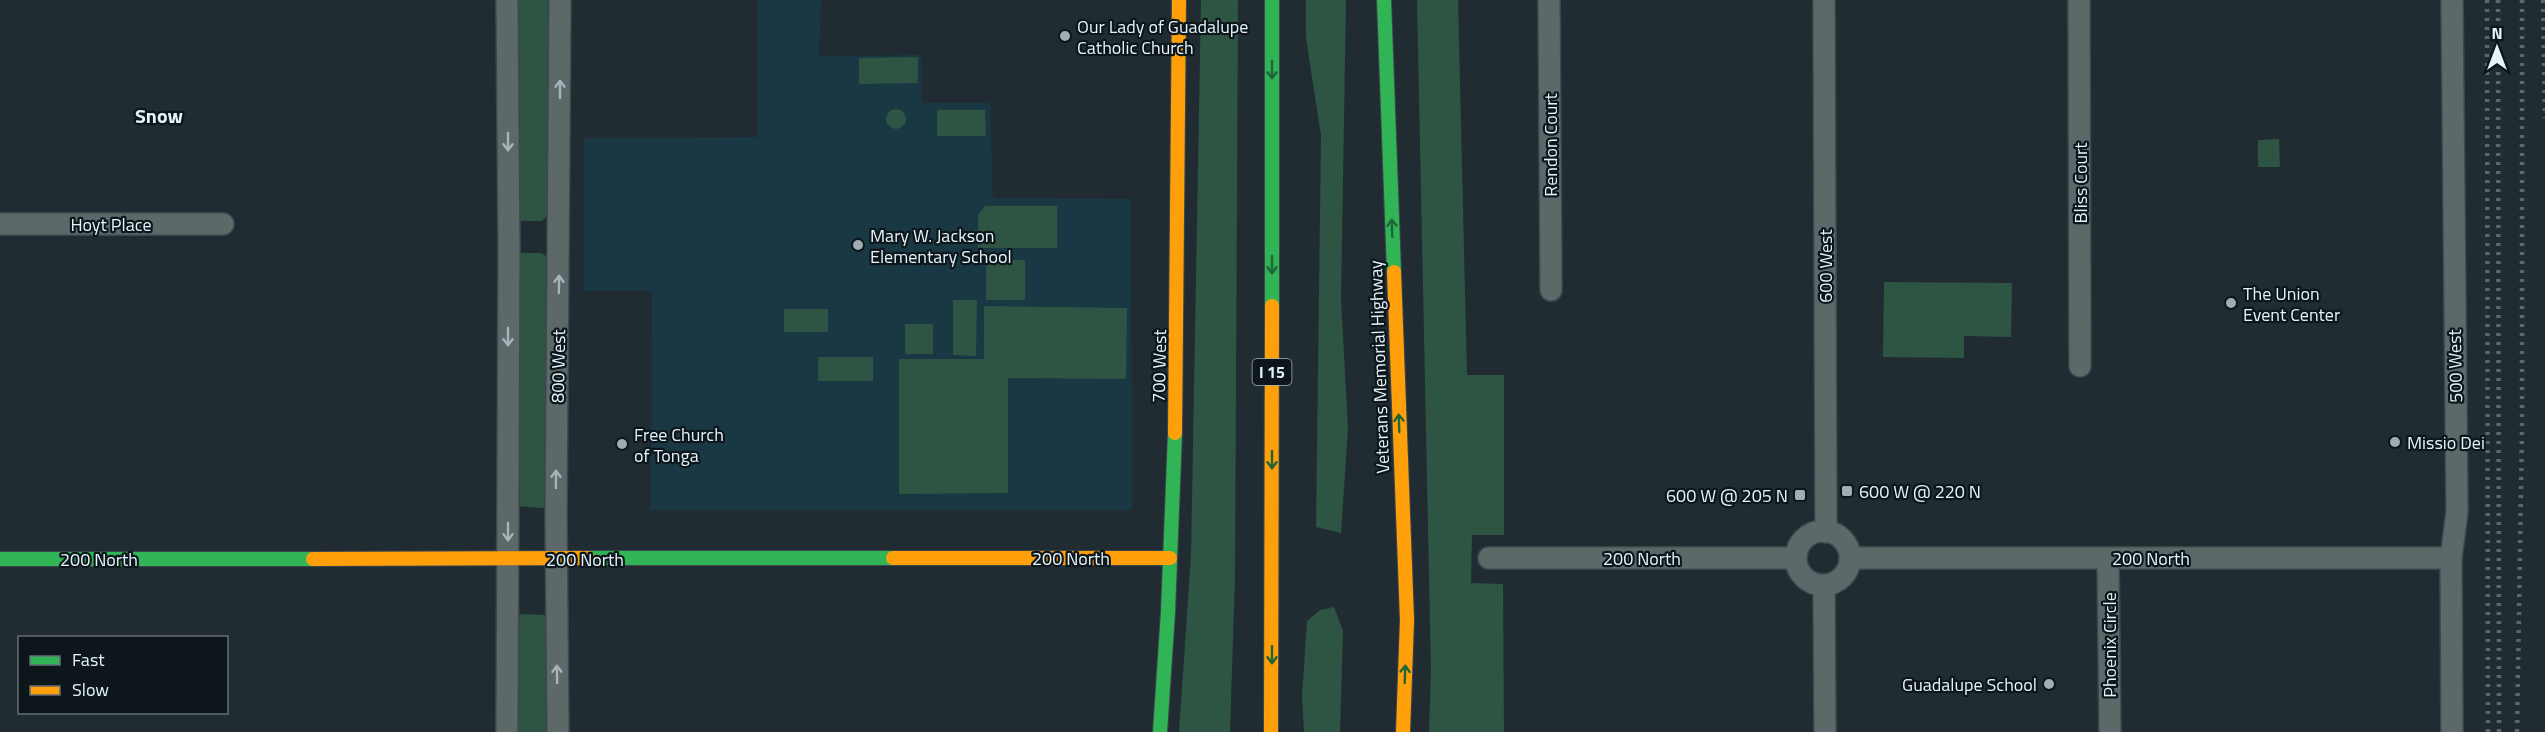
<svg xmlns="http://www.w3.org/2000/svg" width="2545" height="732" font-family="'Titillium Web',sans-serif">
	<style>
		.built { fill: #1a3844 }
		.green { fill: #2e5443 }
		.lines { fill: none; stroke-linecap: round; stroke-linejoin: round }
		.street-casing { stroke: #3d474c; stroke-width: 24 }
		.fast-casing { stroke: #3d474c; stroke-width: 16 }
		.slow-casing { stroke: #3d474c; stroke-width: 16 }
		.street { stroke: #5d6869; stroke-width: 21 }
		.fast { stroke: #30b455; stroke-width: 14 }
		.slow { stroke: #ff9f0a; stroke-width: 14 }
		.rail { stroke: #5c6769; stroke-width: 4.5; stroke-dasharray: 3 6; stroke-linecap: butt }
		.oneway { stroke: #1e6538 }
		.oneway2 { stroke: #a8b4b9 }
		.poi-dot { fill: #a0adb4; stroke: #0c161b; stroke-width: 2 }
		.labels { text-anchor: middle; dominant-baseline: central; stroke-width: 4.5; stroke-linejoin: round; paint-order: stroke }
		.shield { fill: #0c161b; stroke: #a4b1b7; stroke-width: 1.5 }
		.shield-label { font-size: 16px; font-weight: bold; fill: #e5f3fa }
		.poi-label { font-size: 18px; fill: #e5f3fa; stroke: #0c161b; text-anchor: start }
		.street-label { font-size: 18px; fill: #e5f3fa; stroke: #0c161b }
		.neighbourhood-label { font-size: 20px; font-weight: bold; fill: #e5f3fa; stroke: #0c161b }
	</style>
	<rect width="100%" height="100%" fill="#202c32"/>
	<path class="built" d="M758 0H821L819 56 921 55 922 103H990L993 198 1131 199 1132 510H651L652 291H584V138L758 137Z"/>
	<path class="green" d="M512 0H550L549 214 542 221H518Z
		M1201 0H1238L1235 577 1230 732H1179L1191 555Z
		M1306 0H1346L1341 299 1348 429 1341 533 1316 527 1321 136 1306 38Z
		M1417 0H1458L1467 375H1504V535H1472L1471 583 1503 584 1504 732H1429L1431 671Z
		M918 57V83L859 84V58Z
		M886 119a10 10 0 1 1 20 0a10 10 0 1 1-20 0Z
		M937 110H985L986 136H937Z
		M2279 139 2280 167H2258V140Z
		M985 206H1057V248H978V215Z
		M522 253H542L550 259 547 506 543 508 517 506V255Z
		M986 260H1025V300H986Z
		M1884 282 2012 283 2011 337 1964 336V358L1883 357Z
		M953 300H977L976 356 953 355Z
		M984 306 1127 308 1126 379 1008 378V493L899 494V359H984Z
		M784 309H828V332H784Z
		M905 324H933V354H905Z
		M818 357H873V381H818Z
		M1334 607 1343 631 1340 732H1304L1302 696 1307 621 1320 610Z
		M520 614 546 615 551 732H513L517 616Z"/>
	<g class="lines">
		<g class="street-casing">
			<path id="street" d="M1549 0 1551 290
				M1824 0 1826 532
				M2079 0 2080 366
				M0 224H223
				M1796 558a27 27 0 1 1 54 0a27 27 0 1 1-54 0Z
				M1489 558H1796
				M1850 558H2451
				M2108 558 2110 732
				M1824 585 1825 732
				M507 732 509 249 507 0
				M558 732 556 514 560 0
				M2452 732 2451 558 2457 512 2452 0"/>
		</g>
		<g class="fast-casing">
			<path id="fast" d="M1384 0 1394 272
				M1272 306V0
				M588 558H893
				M0 559H313
				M1160 732 1168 612 1175 433"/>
		</g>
		<g class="slow-casing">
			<path id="slow" d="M1394 272 1407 620 1403 732
				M1175 433 1179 0
				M893 558H1170
				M313 559 588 558
				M1271 732 1272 306"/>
		</g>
		<use href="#street" class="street"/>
		<use href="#fast" class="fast"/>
		<use href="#slow" class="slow"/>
		<path class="rail" d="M2487 0 2488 732
			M2498 0 2499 732
			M2543 0 2545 118
			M2517 732 2522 430V0"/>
	</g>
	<defs><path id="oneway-shaft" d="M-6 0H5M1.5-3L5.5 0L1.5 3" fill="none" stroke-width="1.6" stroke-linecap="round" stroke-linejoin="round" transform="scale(1.5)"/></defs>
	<g class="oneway">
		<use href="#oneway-shaft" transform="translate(1272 70) rotate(90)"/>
		<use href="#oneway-shaft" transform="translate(1392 228) rotate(-92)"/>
		<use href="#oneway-shaft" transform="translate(1272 265) rotate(90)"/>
		<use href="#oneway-shaft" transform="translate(1399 423) rotate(-92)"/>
		<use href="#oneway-shaft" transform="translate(1272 460) rotate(90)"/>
		<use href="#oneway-shaft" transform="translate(1272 655) rotate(90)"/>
		<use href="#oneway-shaft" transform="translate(1405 674) rotate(-88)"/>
	</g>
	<g class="oneway2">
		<use href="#oneway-shaft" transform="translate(560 89) rotate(-90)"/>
		<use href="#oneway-shaft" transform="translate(508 142) rotate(90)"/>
		<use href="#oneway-shaft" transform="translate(559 284) rotate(-89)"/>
		<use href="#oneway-shaft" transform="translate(508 337) rotate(90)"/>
		<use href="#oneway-shaft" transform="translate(556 479) rotate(-89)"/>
		<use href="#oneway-shaft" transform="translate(508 532) rotate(90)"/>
		<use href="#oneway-shaft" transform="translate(557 674) rotate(-91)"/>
	</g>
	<g class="poi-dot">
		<circle cx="1065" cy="36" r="6"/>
		<circle cx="858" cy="245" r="6"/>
		<circle cx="2231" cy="303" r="6"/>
		<circle cx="2395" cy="442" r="6"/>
		<circle cx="622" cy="444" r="6"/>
		<rect x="1841" y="485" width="12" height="12" rx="3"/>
		<rect x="1794" y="489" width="12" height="12" rx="3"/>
		<circle cx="2049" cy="684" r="6"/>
	</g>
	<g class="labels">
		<rect class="shield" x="1252.5" y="359" width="39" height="26" rx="4.5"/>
		<g class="shield-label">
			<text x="1272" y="372">I 15</text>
		</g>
		<g class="poi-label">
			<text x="1077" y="26">Our Lady of Guadalupe<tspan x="1077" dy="21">Catholic Church</tspan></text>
			<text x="870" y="235">Mary W. Jackson<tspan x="870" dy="21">Elementary School</tspan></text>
			<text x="2243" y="293">The Union<tspan x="2243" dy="21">Event Center</tspan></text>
			<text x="634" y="434">Free Church<tspan x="634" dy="21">of Tonga</tspan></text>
			<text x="2407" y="442">Missio Dei</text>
			<text x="1859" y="491">600 W @ 220 N</text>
			<text x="1788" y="495" text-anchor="end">600 W @ 205 N</text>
			<text x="2037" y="684" text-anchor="end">Guadalupe School</text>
		</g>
		<g class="street-label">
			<text transform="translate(1550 145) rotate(-90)">Rendon Court</text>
			<text transform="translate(2080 183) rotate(-90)">Bliss Court</text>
			<text x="111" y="224">Hoyt Place</text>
			<text transform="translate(1825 266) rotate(-90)">600 West</text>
			<text transform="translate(558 366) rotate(-89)">800 West</text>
			<text transform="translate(1159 366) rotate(-89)">700 West</text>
			<text transform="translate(2455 366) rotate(-91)">500 West</text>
			<text transform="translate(1379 367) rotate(-92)">Veterans Memorial Highway</text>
			<text x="1071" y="558">200 North</text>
			<text x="1642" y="558">200 North</text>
			<text x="2151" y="558">200 North</text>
			<text x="99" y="559">200 North</text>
			<text x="585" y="559">200 North</text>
			<text transform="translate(2109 645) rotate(-90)">Phoenix Circle</text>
		</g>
		<g class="neighbourhood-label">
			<text x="159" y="115">Snow</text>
		</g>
	</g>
	<rect x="18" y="636" width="210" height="78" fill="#0c161b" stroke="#636e74" stroke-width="1.5"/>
	<rect x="30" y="656" width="30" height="9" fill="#30b455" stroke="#636e74" stroke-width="1.5"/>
	<text x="72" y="666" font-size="18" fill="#e5f3fa">Fast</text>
	<rect x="30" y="686" width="30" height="9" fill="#ff9f0a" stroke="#636e74" stroke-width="1.5"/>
	<text x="72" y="696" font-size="18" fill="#e5f3fa">Slow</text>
	<g transform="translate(2497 48)" stroke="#0c161b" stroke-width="4.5" paint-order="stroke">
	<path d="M0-4.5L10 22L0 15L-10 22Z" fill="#e5f3fa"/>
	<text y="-9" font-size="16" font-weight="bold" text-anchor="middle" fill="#e5f3fa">N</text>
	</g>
</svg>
